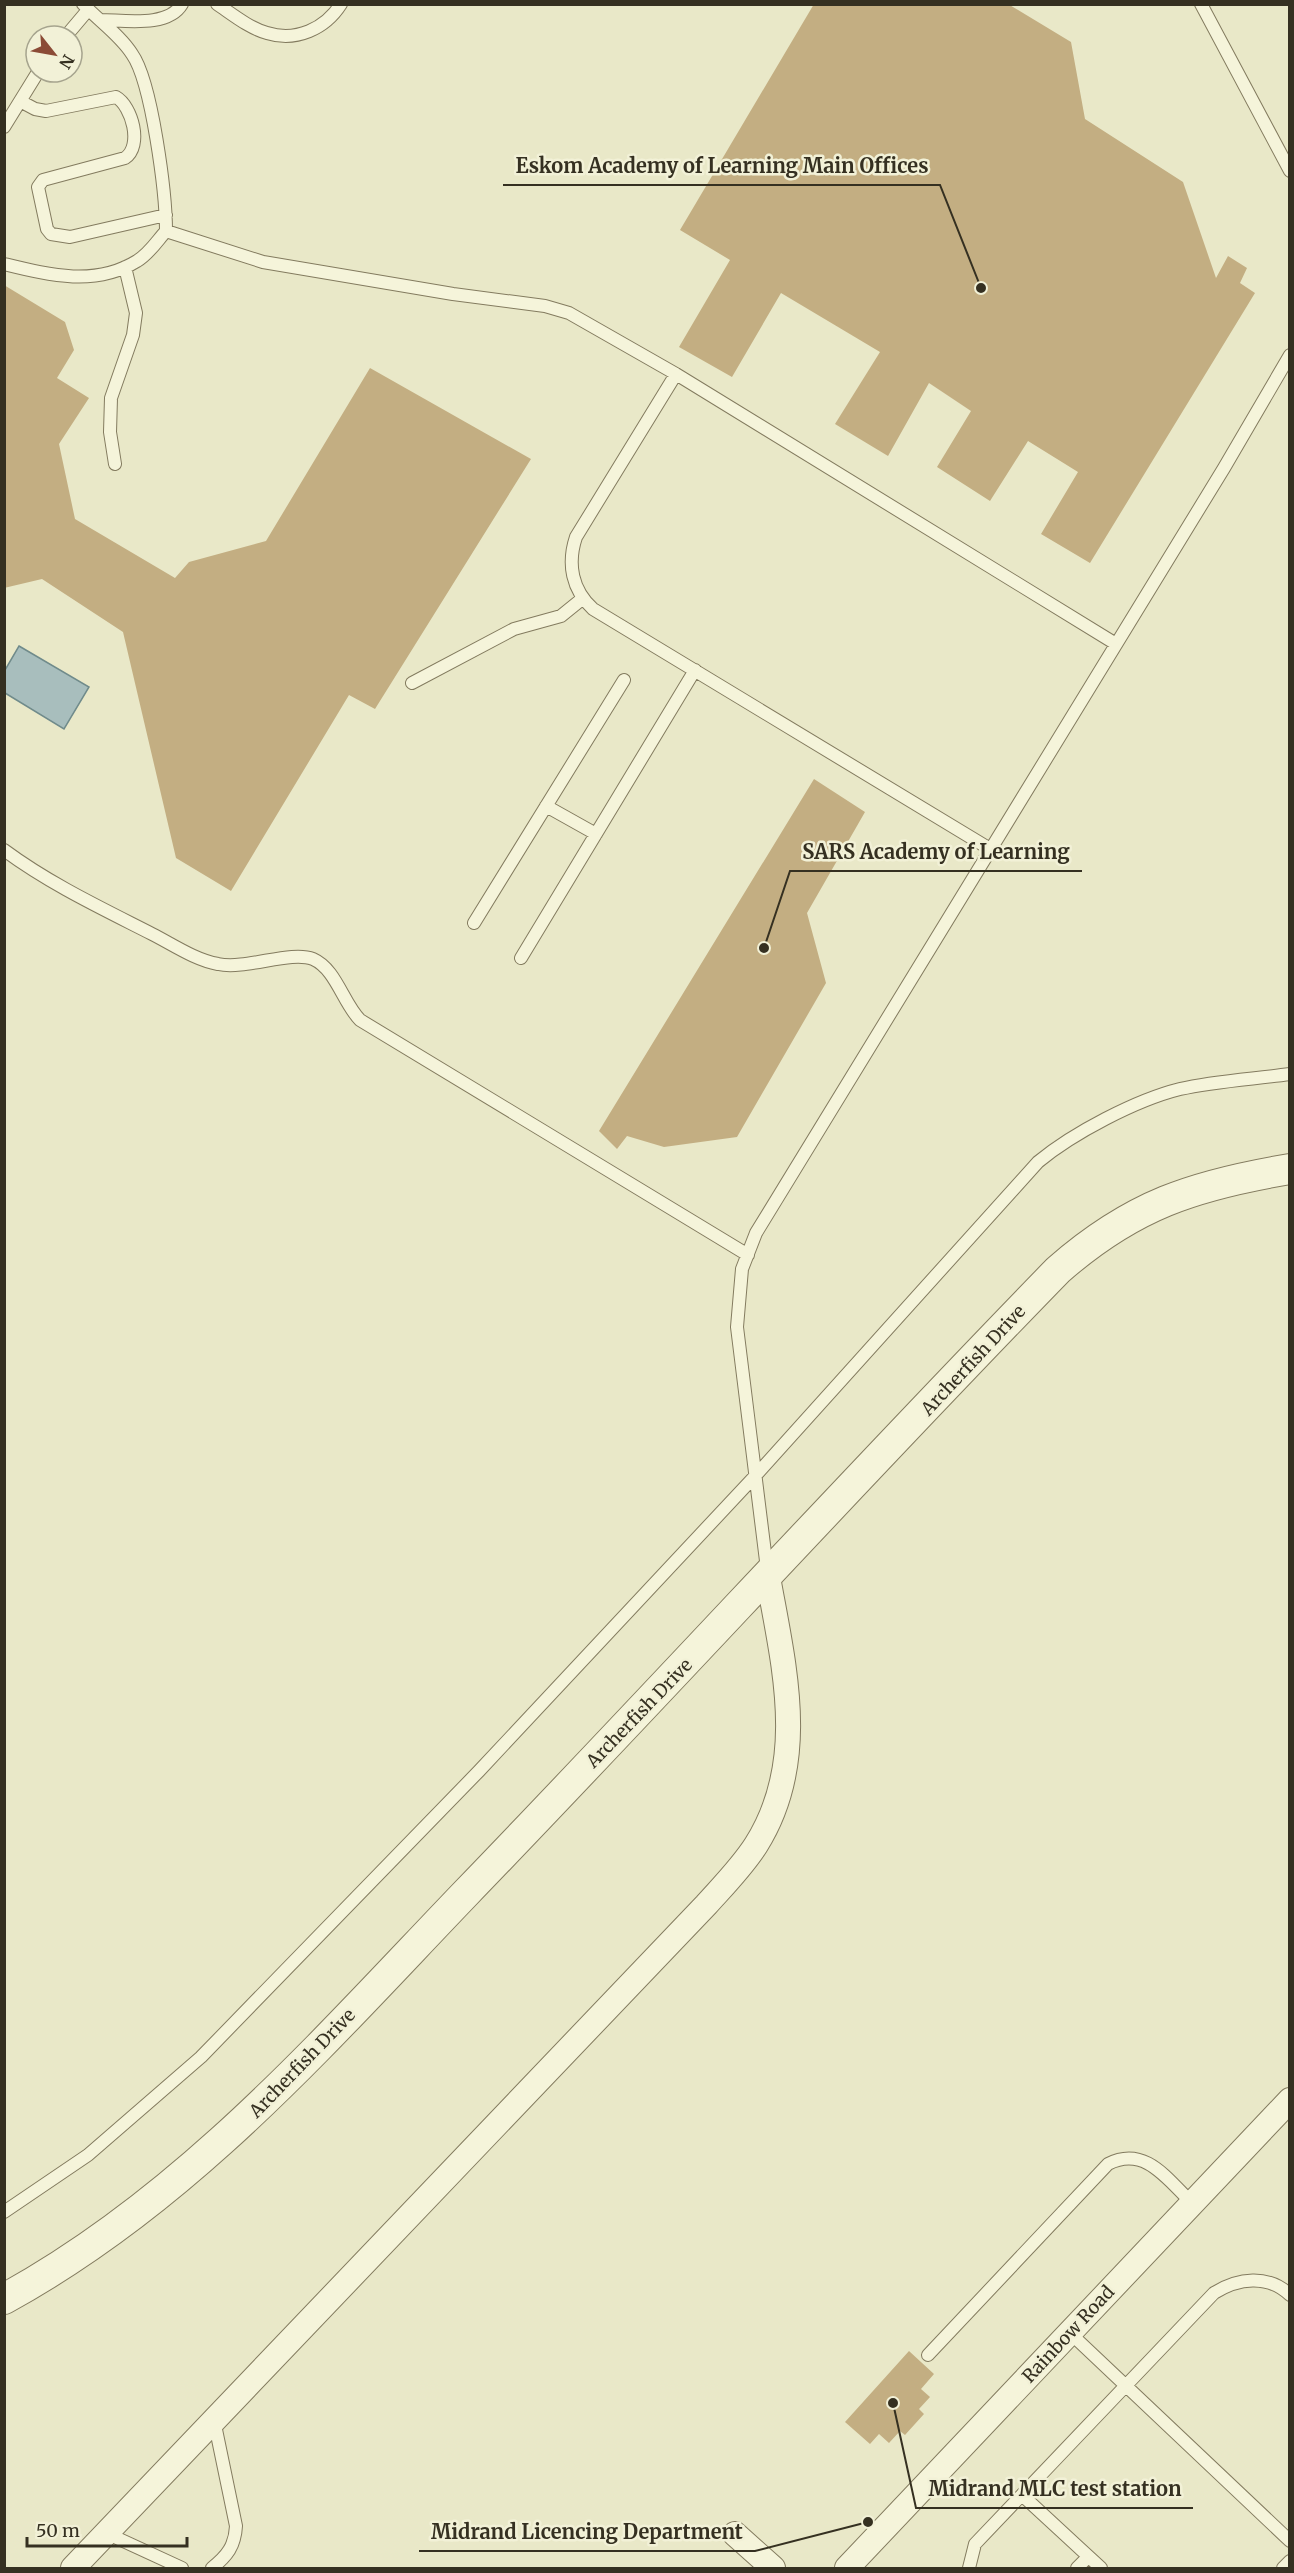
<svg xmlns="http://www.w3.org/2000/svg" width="1294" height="2573" font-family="Merriweather,serif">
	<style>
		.water { fill: #a8bebd; stroke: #708b8b; stroke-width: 1.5 }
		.building { fill: #c3ae82 }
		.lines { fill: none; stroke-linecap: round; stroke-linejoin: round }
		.service-casing { stroke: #837b5f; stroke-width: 14 }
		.minor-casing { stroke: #837b5f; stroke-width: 26 }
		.tertiary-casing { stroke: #837b5f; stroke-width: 32 }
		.service { stroke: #f5f4da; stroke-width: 12 }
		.minor { stroke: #f5f4da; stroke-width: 24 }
		.tertiary { stroke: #f5f4da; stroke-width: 30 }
		.labels { text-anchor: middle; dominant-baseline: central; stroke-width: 5; stroke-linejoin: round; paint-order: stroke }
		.street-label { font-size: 18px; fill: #353021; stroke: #f2f1d7 }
		.leader { fill: none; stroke: #353021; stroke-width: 2 }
		.callout-dot { fill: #353021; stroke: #f2f1d7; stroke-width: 2 }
		.callout-label { font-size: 20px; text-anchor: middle; font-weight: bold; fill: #353021; stroke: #f2f1d7; stroke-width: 5; stroke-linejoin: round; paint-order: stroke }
	</style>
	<rect width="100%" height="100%" fill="#e9e8c8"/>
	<path class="water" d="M19 646 89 687 64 729 5 693V670Z"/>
	<path class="building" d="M814 4H1008L1071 42 1085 119 1183 182 1216 278 1228 256 1247 268 1240 283 1255 293 1090 563 1041 534 1078 472 1028 441 990 501 937 467 971 411 929 383 888 456 835 424 880 352 781 293 732 377 679 347 730 260 680 230Z
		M4 285 65 322 74 350 57 378 89 398 59 444 75 519 175 578 189 562 266 541 370 368 531 459 375 709 349 695 231 891 176 858 123 632 42 579 4 588Z
		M814 779 865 812 807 913 826 983 737 1137 664 1147 627 1136 617 1149 599 1131Z
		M909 2351 934 2374 921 2389 930 2397 919 2409 924 2414 905 2435 900 2431 889 2443 879 2434 870 2444 845 2422Z"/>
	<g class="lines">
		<g class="service-casing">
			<path id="service" d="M217 4C232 14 249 28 267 33 296 42 325 29 341 4
				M1201 4 1290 171
				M100 20C124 20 168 28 182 4
				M66 36 88 10
				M20 101 35 109 46 111 116 97C132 106 143 146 125 158L43 180 38 187 47 229 51 234 70 237 166 215
				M4 127 38 72
				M166 231 263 262 453 294 545 306 569 313 676 374 1116 644
				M4 264C49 275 95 287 137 261 149 254 157 241 166 231 166 194 152 82 132 54 120 35 99 21 83 4
				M676 374 576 537C567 564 572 590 593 609L990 849
				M115 464 110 432 111 398 133 335 136 313 125 267
				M412 683 514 629 561 616 582 599
				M546 806 596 834
				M4 850C50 884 101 908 152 934 172 944 195 960 218 964 246 970 291 950 313 959 336 969 343 1003 360 1020L748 1255
				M474 923 624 680
				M521 958 695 670
				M767 1569 737 1327 742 1269 756 1233 1224 468 1290 355
				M4 2212 88 2155 201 2057 479 1771 756 1475 1038 1162C1073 1133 1136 1100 1180 1089 1215 1081 1254 1079 1290 1074
				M1069 2332 1290 2541
				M928 2355 1108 2164C1145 2145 1167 2179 1192 2203
				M1022 2495 1101 2568
				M106 2533 182 2568
				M212 2568C227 2556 235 2546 236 2526L214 2420
				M969 2568 975 2544 1214 2293C1238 2278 1268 2274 1290 2295
				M1077 2568 1088 2557
				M1283 2568 1290 2561"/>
		</g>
		<g class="minor-casing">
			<path id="minor" d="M735 2534 773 2568
				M73 2568 706 1905C723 1886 742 1867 756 1845 809 1761 784 1667 768 1577
				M847 2568 1290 2100"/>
		</g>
		<g class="tertiary-casing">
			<path id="tertiary" d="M4 2299C187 2199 323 2042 465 1894 664 1688 858 1475 1058 1270 1132 1205 1194 1185 1290 1169"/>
		</g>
		<use href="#service" class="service"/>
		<use href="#minor" class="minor"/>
		<use href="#tertiary" class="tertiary"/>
	</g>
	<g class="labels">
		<g class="street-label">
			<text transform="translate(973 1360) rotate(-47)">Archerfish Drive</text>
			<text transform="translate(639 1713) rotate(-46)">Archerfish Drive</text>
			<text transform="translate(302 2063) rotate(-46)">Archerfish Drive</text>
			<text transform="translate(1068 2334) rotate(-47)">Rainbow Road</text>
		</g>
	</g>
	<path class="leader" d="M981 288L940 185H503M764 948L790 871H1082M893 2403L916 2508H1193M868 2522L755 2551H419"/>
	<g class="callout-dot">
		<circle cx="981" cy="288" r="6"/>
		<circle cx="764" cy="948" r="6"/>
		<circle cx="893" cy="2403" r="6"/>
		<circle cx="868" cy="2522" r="6"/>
	</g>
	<g class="callout-label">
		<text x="722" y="173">Eskom Academy of Learning Main Offices</text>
		<text x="936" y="859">SARS Academy of Learning</text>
		<text x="1055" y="2496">Midrand MLC test station</text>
		<text x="587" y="2539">Midrand Licencing Department</text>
	</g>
	<rect width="1294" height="2573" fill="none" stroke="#353021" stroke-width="12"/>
	<g transform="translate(54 54) rotate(121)"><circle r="28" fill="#f2f1d7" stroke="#a6a48e" stroke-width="1.5"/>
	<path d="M0-4.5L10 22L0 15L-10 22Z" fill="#8b4b36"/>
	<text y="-9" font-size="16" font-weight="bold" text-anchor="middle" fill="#353021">N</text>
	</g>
	<path d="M27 2537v9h160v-9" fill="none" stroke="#353021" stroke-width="3"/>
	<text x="36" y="2537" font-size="18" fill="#353021" stroke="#f2f1d7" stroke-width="4.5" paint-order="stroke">50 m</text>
</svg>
